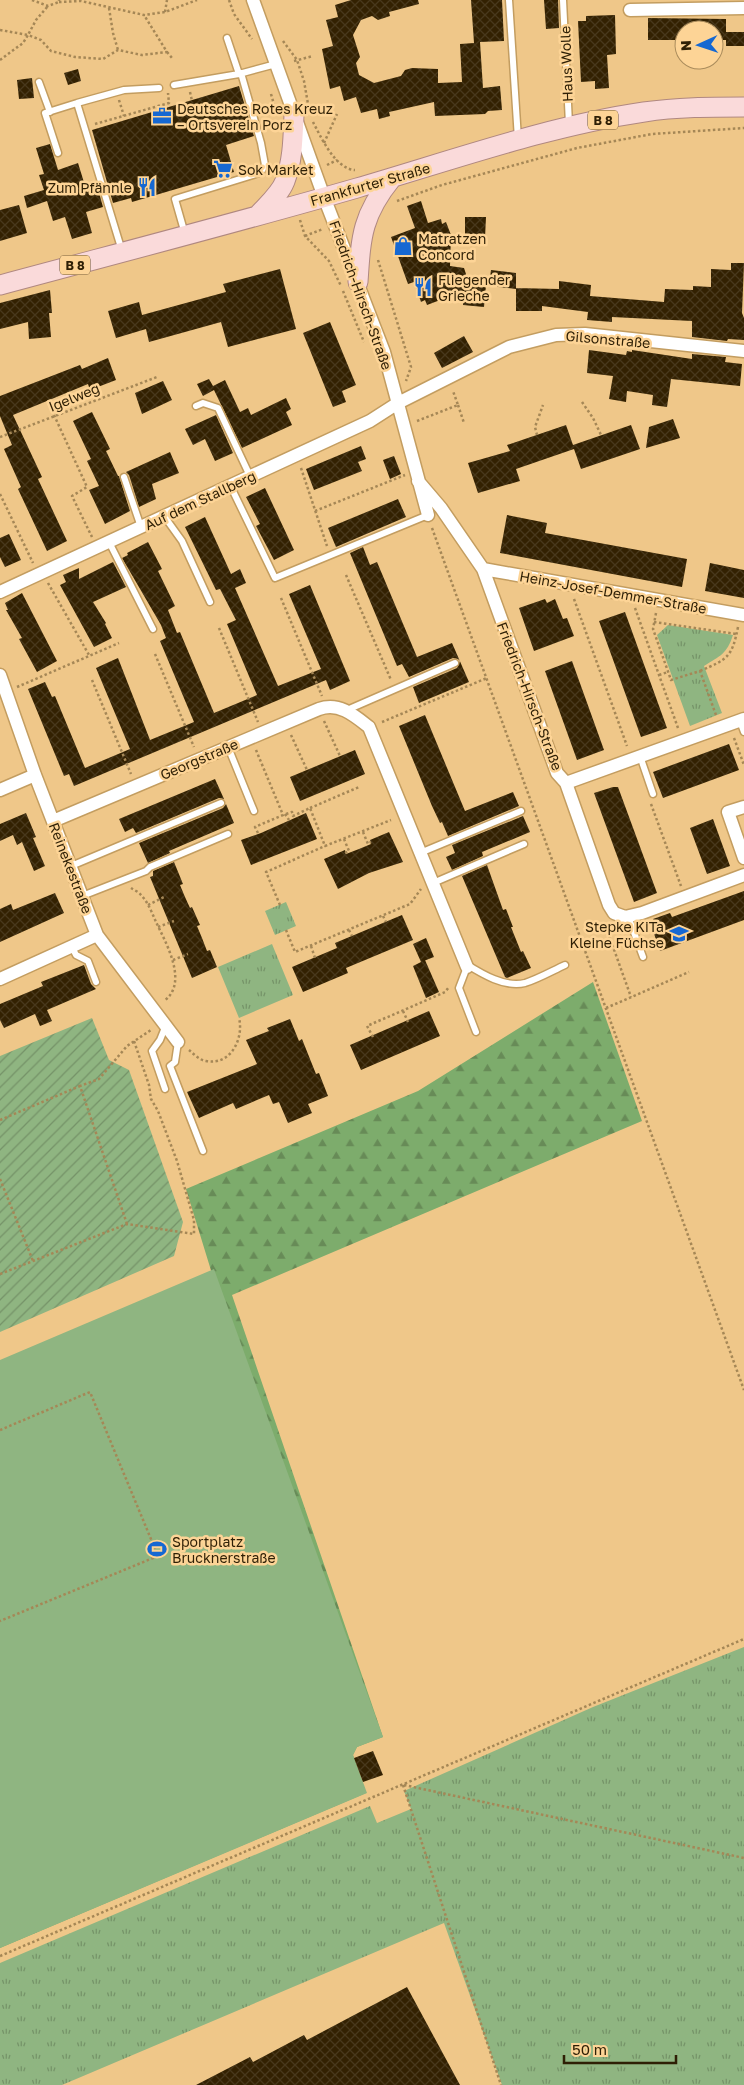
<svg xmlns="http://www.w3.org/2000/svg" width="744" height="2085" font-family="'Golos Text',sans-serif">
	<style>
		.grass { fill: url(#grass-tufts) }
		.forest { fill: url(#forest-firs) }
		.garden { fill: url(#garden-furrows) }
		.pitch { fill: #8fb581 }
		.building { fill: url(#building-cross-hatch) }
		.lines { fill: none; stroke-linecap: round; stroke-linejoin: round }
		.lane-casing { stroke: #c39d60; stroke-width: 9 }
		.street-casing { stroke: #c39d60; stroke-width: 15 }
		.primary-casing { stroke: #b08880; stroke-width: 21 }
		.path { stroke: #a58756; stroke-width: 2.5; stroke-dasharray: 2.5 2.5; stroke-linecap: butt }
		.lane { stroke: #fff; stroke-width: 6 }
		.street { stroke: #fff; stroke-width: 12 }
		.primary { stroke: #fadada; stroke-width: 19 }
		.labels { text-anchor: middle; dominant-baseline: central; stroke-width: 5; stroke-linejoin: round; paint-order: stroke }
		.shield { fill: #fdd496; stroke: #6c5530; stroke-width: 1 }
		.shield-label { font-size: 12px; font-weight: bold; fill: #2e1f05 }
		.street-label { font-size: 14px; fill: #2e1f05; stroke: #fdd496 }
		.poi-label { font-size: 14px; fill: #2e1f05; stroke: #fdd496; text-anchor: start }
	</style>
	<defs>
		<pattern id="grass-tufts" width="24" height="20" patternUnits="userSpaceOnUse" patternTransform="scale(1.25)"><rect width="24" height="20" fill="#8fb581"/><path d="M3 7l-1-3M5 7V3M7 7l1-3M15 17l-1-3M17 17v-4M19 17l1-3" fill="none" stroke="#759368"/></pattern>
		<pattern id="forest-firs" width="22" height="20" patternUnits="userSpaceOnUse" patternTransform="scale(1.25)"><rect width="22" height="20" fill="#7dac6c"/><path d="M5 1l3.5 6h-7zM16 11l3.5 6h-7z" fill="#678b57"/></pattern>
		<pattern id="garden-furrows" width="10" height="10" patternUnits="userSpaceOnUse" patternTransform="scale(1.25)"><rect width="10" height="10" fill="#8fb581"/><path d="M-1 1l2-2M0 10L10 0M9 11l2-2" fill="none" stroke="#759368"/></pattern>
		<pattern id="building-cross-hatch" width="8" height="8" patternUnits="userSpaceOnUse" patternTransform="scale(1.25)"><rect width="8" height="8" fill="#332101"/><path d="M0 0l8 8M0 8l8-8" fill="none" stroke="#48381c"/></pattern>
	</defs>
	<rect width="100%" height="100%" fill="#efc789"/>
	<path class="grass" d="M668 625 733 635C727 654 720 656 704 666L722 713 690 726 657 635Z
		M286 902 296 926 275 935 265 911Z
		M272 944 293 995 239 1018 218 967Z
		M744 1647V2085H502L444 1923 62 2085H0V1963L370 1806 377 1823 411 1809 404 1791 593 1707Z"/>
	<path class="forest" d="M593 982 642 1121 232 1295 383 1737 357 1747 353 1755 366 1793 0 1948V1929L284 1508 186 1189 418 1091Z"/>
	<path class="garden" d="M92 1018 109 1060 129 1070 183 1222 174 1256 0 1332V1056Z"/>
	<path class="pitch" d="M214 1269 383 1737 357 1747 353 1755 367 1793 0 1948V1360Z"/>
	<path class="building" d="M351 0H418L419 4 389 12 390 16 378 20 372 16 361 20 353 35 360 57 356 63 359 75 374 83 401 76 405 70 412 68 438 69V83L462 82 460 44 474 43 471 0H502L504 41 480 42 483 88 500 86 502 110 488 111 485 114 435 116 434 102 389 112 390 116 379 119 377 109 361 113 356 97 344 101 340 86 330 89 322 49 333 46 326 20 338 17 335 5Z
		M544 0H558L559 28 546 29Z
		M615 15 616 54 607 55 609 88 595 89V81L581 82 578 21H586V16Z
		M648 18 726 19V32H744V46H726V40H714V30H684V40H648Z
		M78 69 81 81 68 85 64 73Z
		M32 78 34 98 19 99 17 80Z
		M239 86 254 136 226 145 234 172 132 202 131 198 113 203 92 130Z
		M50 144 58 170 78 163 87 192 98 189 103 207 86 212 92 233 72 239 65 217 53 221 47 201 27 208 24 196 44 190 39 175 44 174 36 148Z
		M421 201 428 223 441 219 442 224 446 222 451 235 450 266 464 268 466 274 464 291 427 305 425 300 421 302 414 282 408 284 391 237 415 228 407 206Z
		M19 205 27 233 0 241V210Z
		M465 217H486L485 238 465 237Z
		M731 263H744L742 313 744 318V340L728 339 727 341 692 337V321L612 317V322L587 320 588 312 542 306V311H516V288L559 289V281L591 285 590 296 664 302 665 289 693 290V286L711 287V269L731 270Z
		M280 269 296 329 228 347 221 322 149 342 146 329 116 338 108 311 139 302 142 315 226 292 223 284Z
		M491 270 516 273V289L489 286Z
		M465 283 486 285 484 307 463 305Z
		M50 290 52 313H49L51 337 29 339 28 322 0 329V303Z
		M330 322 356 385 342 391 346 402 333 407 303 333Z
		M464 336 473 352 442 368 434 353Z
		M589 350 626 355 627 351 632 352V350L692 359V354L726 357 725 362 742 364 740 386 671 379 667 407 652 405 653 395 627 391 626 402 609 399 613 376 587 373Z
		M108 358 116 380 90 390 88 384 13 415 42 477 38 479 67 541 47 551 18 489 21 487 4 449 12 445 0 416V396L80 365 82 369Z
		M209 379 213 386 225 380 240 412 248 408 251 415 286 398 291 409 286 412 292 425 242 448 214 390 203 396 197 384Z
		M163 381 172 400 142 414 135 393Z
		M92 412 110 449 106 451 118 476H119L130 511 105 524 89 490 99 486 87 461 91 459 73 421Z
		M216 415 233 453 215 461 205 439 193 445 185 429Z
		M673 419 680 438 646 448 649 427Z
		M566 425 573 445 631 425 640 449 581 469 574 449 516 469 520 481 478 493 468 463 510 451 507 445Z
		M361 446 366 459 358 462 362 471 314 490 306 469Z
		M170 452 179 473 152 484 156 499 139 507 129 475 126 472Z
		M394 456 401 474 390 479 383 460Z
		M265 488 294 550 274 560 256 526 260 524 246 497Z
		M398 499 406 517 336 547 328 528Z
		M507 515 547 523 545 533 687 559 682 587 500 553Z
		M205 517 231 574 240 569 246 583 235 588 278 686 321 669 289 594 310 585 350 681 330 690 326 680 74 786 69 774 64 776 28 689 45 682 52 697 55 696 85 768 130 749 96 668 109 662 118 658 150 740 194 722 160 641 166 638 161 625 122 558 128 555 127 553 148 542 162 569 158 571 175 606 168 610 177 633 180 632 214 713 257 695 227 624 236 620 220 589 216 590 185 527Z
		M9 534 21 560 5 567 0 557V538Z
		M363 547 370 565 377 562 417 657 452 643 469 682 419 703 413 687 457 668 460 661 458 659 453 658 409 677 402 664 397 666 350 553Z
		M113 562 126 587 93 602 106 623 105 624 112 638 94 647 60 585 66 582 63 575 79 568V579Z
		M710 563 744 570V598L705 591Z
		M22 593 57 661 37 672 19 639 22 638 6 610H8L5 603Z
		M545 599 547 603 555 599 563 619 567 618 574 636 534 651 519 608Z
		M625 612 667 728 641 737 599 621Z
		M572 661 604 750 577 760 545 671Z
		M425 715 465 811 513 792 519 806 448 836 442 822 440 823 432 806 399 726Z
		M729 744 739 770 663 798 653 772Z
		M355 750 365 774 300 801 290 777Z
		M215 779 224 799 219 798 136 833 133 828 125 832 119 819Z
		M613 787H618L657 893 634 902 594 793Z
		M226 804 234 823 169 851 170 853 148 863 139 843 223 808Z
		M26 813 36 837 33 838 45 866 34 871 22 842 17 845 13 835 0 841V824Z
		M306 813 317 839 251 865 241 840 261 833Z
		M523 816 530 832 482 852 483 856 452 870 446 857 455 853 452 845Z
		M713 819 730 866 707 874 690 828Z
		M389 832 403 862 369 873 338 889 324 859 345 850 346 854 359 849 371 844 370 840Z
		M174 862 183 884 180 885 185 897 190 908 192 907 200 925 197 926 202 938 207 951 210 950 217 967 192 978 150 877 153 876V871Z
		M487 865 503 910 506 909 513 927H511L521 952 523 951 531 968 507 978 505 977 462 876Z
		M744 891V920L660 951 651 925 655 924 653 919 670 913 672 917Z
		M55 893 64 913 0 942V909L11 904 13 910Z
		M402 915 413 940 346 968 348 973 303 992 292 967 337 948 335 943Z
		M426 938 434 957 421 962 413 944Z
		M425 960 439 992 426 998 413 966Z
		M84 965 91 984 96 989 47 1010 52 1021 45 1024 40 1026 35 1014 4 1028 0 1020V1004L43 986 41 982Z
		M429 1011 440 1036 361 1070 350 1045Z
		M290 1019 299 1041 302 1039 316 1074 319 1073 328 1096 308 1104 312 1113 288 1123 279 1102 273 1104 269 1095 236 1109 233 1103 199 1118 187 1092 257 1064 246 1040 269 1031 267 1028Z
		M373 1751 383 1775 363 1782 354 1758Z
		M407 1987 460 2085H196L250 2057 253 2062 304 2035 307 2040Z"/>
	<g class="lines">
		<g class="lane-casing">
			<path id="lane" d="M509 0 518 139
				M563 0 569 124
				M227 38 239 74
				M39 82 50 112
				M174 85 239 74 276 64
				M58 153 45 113 77 103
				M185 234 175 199 253 175 261 172 265 165 261 143 241 73
				M122 251 77 103 124 90 159 88
				M196 406 203 403 218 408 250 476
				M124 477 141 527
				M230 485 275 578 428 515
				M164 516 182 541 210 602
				M109 542 153 629
				M347 710 455 663
				M740 721 744 732
				M228 747 254 811
				M640 756 653 794
				M420 853 521 811
				M71 866 221 803
				M433 883 524 844
				M82 896 146 871 150 867 228 834
				M628 916 643 957
				M72 947 76 955 88 961 96 982
				M466 964C482 974 505 988 525 983 538 979 552 971 565 965
				M467 967 459 988 476 1032
				M178 1042 175 1062 170 1066 203 1151
				M165 1089 152 1051 160 1040 166 1025"/>
		</g>
		<g class="street-casing">
			<path id="street" d="M253 0 324 197 384 352 428 515
				M630 10 744 8
				M418 481 441 508 483 569 557 773 566 783 609 905 614 913 625 917 642 913 744 875
				M483 569 744 615
				M0 592 370 421 398 403 509 347 556 335 585 334 744 351
				M0 675 35 775 97 935 178 1042
				M566 783 744 719
				M0 790 35 775
				M744 807 728 812 744 858
				M53 821 319 709C339 702 354 715 369 727L467 967
				M0 979 97 935"/>
		</g>
		<g class="primary-casing">
			<path id="primary" d="M258 215C267 205 280 194 285 181 293 160 293 137 294 115
				M358 282C361 236 362 215 392 178
				M0 285C119 253 239 222 357 188 450 161 548 126 644 112 677 107 711 107 744 107"/>
		</g>
		<path class="path" d="M32 0 48 6 59 2V0
			M229 0 234 14 252 39
			M59 2 81 1 144 15 165 12 197 0
			M109 8 113 33 118 50
			M165 12 167 0
			M0 30 28 35 36 20 48 6
			M283 41 297 60 304 81 308 104
			M167 52 172 58
			M0 60 23 43 28 35 41 40 51 51 75 57 103 59 118 50 142 55 167 52 144 15
			M294 61 313 56
			M190 92 192 101
			M271 94 277 115
			M119 100 124 116
			M313 122C321 137 335 169 355 170
			M95 124 169 103 168 93
			M324 143 337 114
			M327 165 337 160
			M397 201 442 185 577 148 652 134 744 128
			M300 220 305 236 329 261 341 286
			M305 236 323 229
			M378 260 411 367 406 381
			M343 291 364 342
			M582 402 593 418 601 435
			M458 405 464 423
			M54 415 87 487 72 496 92 537
			M417 421 458 405 453 391
			M537 435 535 427 543 405
			M0 437 157 377
			M301 468 327 546
			M0 494 33 563
			M315 511 405 475
			M432 528 744 1390
			M346 575 391 680
			M48 583 89 655
			M281 598 322 696
			M574 599 627 746
			M635 608 678 728
			M656 613 653 629 671 680 700 671 716 715
			M654 622 736 634
			M219 628 258 722
			M155 654 194 747
			M700 671C728 659 732 657 738 627
			M659 675 668 672
			M92 680 131 774
			M17 687 119 643
			M324 721 340 756
			M382 722 487 678
			M291 735 307 770
			M734 738 744 765
			M256 750 283 815 255 827 258 833
			M651 804 681 886
			M310 808 359 787
			M285 814 289 820
			M286 814 292 812 293 816 310 808 325 846 391 820
			M363 832 368 844 371 842
			M344 839 349 851 345 853
			M131 888C134 890 139 892 141 895 148 902 152 913 156 922 166 943 189 983 164 1001
			M148 905 164 897
			M280 905 266 872 325 846
			M383 916 386 922
			M609 926 607 930 631 997
			M158 927 174 921
			M286 930 295 952 410 904 421 889
			M349 930 352 936
			M311 946 315 958
			M173 960 188 954
			M606 1008 689 972
			M403 1011 408 1022
			M373 1037 367 1026 445 992 449 987
			M189 1050C194 1054 199 1060 206 1061 231 1066 244 1038 239 1018
			M0 1120 80 1086
			M0 1179 33 1261
			M127 1224 80 1086 99 1079 127 1046 151 1030
			M0 1274 127 1224 194 1234V1220L177 1161 158 1111 151 1099 149 1085 134 1041
			M0 1430 90 1392 158 1556 0 1621
			M403 1785 501 2085
			M404 1785 744 1858
			M0 1956 744 1639"/>
		<use href="#lane" class="lane"/>
		<use href="#street" class="street"/>
		<use href="#primary" class="primary"/>
	</g>
	<defs>
		<g id="office-bare" transform="scale(1.5)"><path d="M-6-3h4V-5.5h4V-3h4V5H-6ZM-1-4.5V-3h2v-1.5ZM-6 0V1H6V0Z" fill="#1668d2" stroke="#fdd496" stroke-width="2.5" paint-order="stroke"/></g>
		<g id="supermarket-bare" transform="scale(1.5)"><path d="M-6-5.5h2.5l.6 2H6L4.5 2H-2.5L-4.4-4H-6ZM-1.5 3.2a1.3 1.3 0 1 0 .1 0ZM3 3.2a1.3 1.3 0 1 0 .1 0Z" fill="#1668d2" stroke="#fdd496" stroke-width="2.5" paint-order="stroke"/></g>
		<g id="restaurant-bare" transform="scale(1.5)"><path d="M-5-6h1v4h1v-4h1v4h1v-4h1v5L-1.5 .5V6h-2V.5L-5-1ZM5-6V6H3V1.5H1.5Q1.5-4 5-6Z" fill="#1668d2" stroke="#fdd496" stroke-width="2.5" paint-order="stroke"/></g>
		<g id="shop-bare" transform="scale(1.5)"><path d="M-5-2.5h2.3a2.7 3.5 0 0 1 5.4 0H5L5.5 6h-11ZM-1.5-2.5h3a1.5 2.3 0 0 0-3 0Z" fill="#1668d2" stroke="#fdd496" stroke-width="2.5" paint-order="stroke"/></g>
		<g id="school-bare" transform="scale(1.5)"><path d="M0-5L7-2L0 1L-7-2ZM-4 1L0 2.5L4 1V4Q0 6-4 4Z" fill="#1668d2" stroke="#fdd496" stroke-width="2.5" paint-order="stroke"/></g>
		<g id="stadium-bare" transform="scale(1.5)"><path d="M0-5a6.5 5 0 1 0 0 10a6.5 5 0 1 0 0-10ZM-3.5-1.8h7v3.6h-7Z" fill="#1668d2" stroke="#fdd496" stroke-width="2.5" paint-order="stroke"/></g>
	</defs>
	<g fill-rule="evenodd">
		<use href="#office-bare" x="162" y="116"/>
		<use href="#supermarket-bare" x="223" y="169"/>
		<use href="#restaurant-bare" x="147" y="187"/>
		<use href="#shop-bare" x="403" y="246"/>
		<use href="#restaurant-bare" x="423" y="287"/>
		<use href="#school-bare" x="679" y="934"/>
		<use href="#stadium-bare" x="157" y="1549"/>
	</g>
	<g class="labels">
		<g class="shield">
			<rect x="588" y="110.5" width="30" height="19" rx="4"/>
			<rect x="60" y="255.5" width="30" height="19" rx="4"/>
		</g>
		<g class="shield-label">
			<text x="603" y="120">B 8</text>
			<text x="75" y="265">B 8</text>
		</g>
		<g class="street-label">
			<text transform="translate(566 64) rotate(-92)">Haus Wolle</text>
			<text transform="translate(370 184) rotate(-16)">Frankfurter Straße</text>
			<text transform="translate(361 295) rotate(70)">Friedrich-Hirsch-Straße</text>
			<text transform="translate(608 339) rotate(5)">Gilsonstraße</text>
			<text transform="translate(74 397) rotate(-22)">Igelweg</text>
			<text transform="translate(200 500) rotate(-25)">Auf dem Stallberg</text>
			<text transform="translate(613 592) rotate(10)">Heinz-Josef-Demmer-Straße</text>
			<text transform="translate(530 696) rotate(69)">Friedrich-Hirsch-Straße</text>
			<text transform="translate(199 759) rotate(-23)">Georgstraße</text>
			<text transform="translate(71 868) rotate(69)">Reinekestraße</text>
		</g>
		<g class="poi-label">
			<text x="177" y="108">Deutsches Rotes Kreuz<tspan x="177" dy="16">– Ortsverein Porz</tspan></text>
			<text x="238" y="169">Sok Market</text>
			<text x="132" y="187" text-anchor="end">Zum Pfännle</text>
			<text x="418" y="238">Matratzen<tspan x="418" dy="16">Concord</tspan></text>
			<text x="438" y="279">Fliegender<tspan x="438" dy="16">Grieche</tspan></text>
			<text x="664" y="926" text-anchor="end">Stepke KiTa<tspan x="664" dy="16">Kleine Füchse</tspan></text>
			<text x="172" y="1541">Sportplatz<tspan x="172" dy="16">Brucknerstraße</tspan></text>
		</g>
	</g>
	<g transform="translate(699 45) rotate(267)"><circle r="24" fill="#fdd496" stroke="#aa8c5c"/>
	<path d="M0-4L9 19L0 12L-9 19Z" fill="#1668d2"/>
	<text y="-8" font-size="14" font-weight="bold" text-anchor="middle" fill="#2e1f05">N</text>
	</g>
	<path d="M564 2055v8h112v-8" fill="none" stroke="#2e1f05" stroke-width="2.5"/>
	<text x="572" y="2055" font-size="15" fill="#2e1f05" stroke="#fdd496" stroke-width="4" paint-order="stroke">50 m</text>
</svg>
